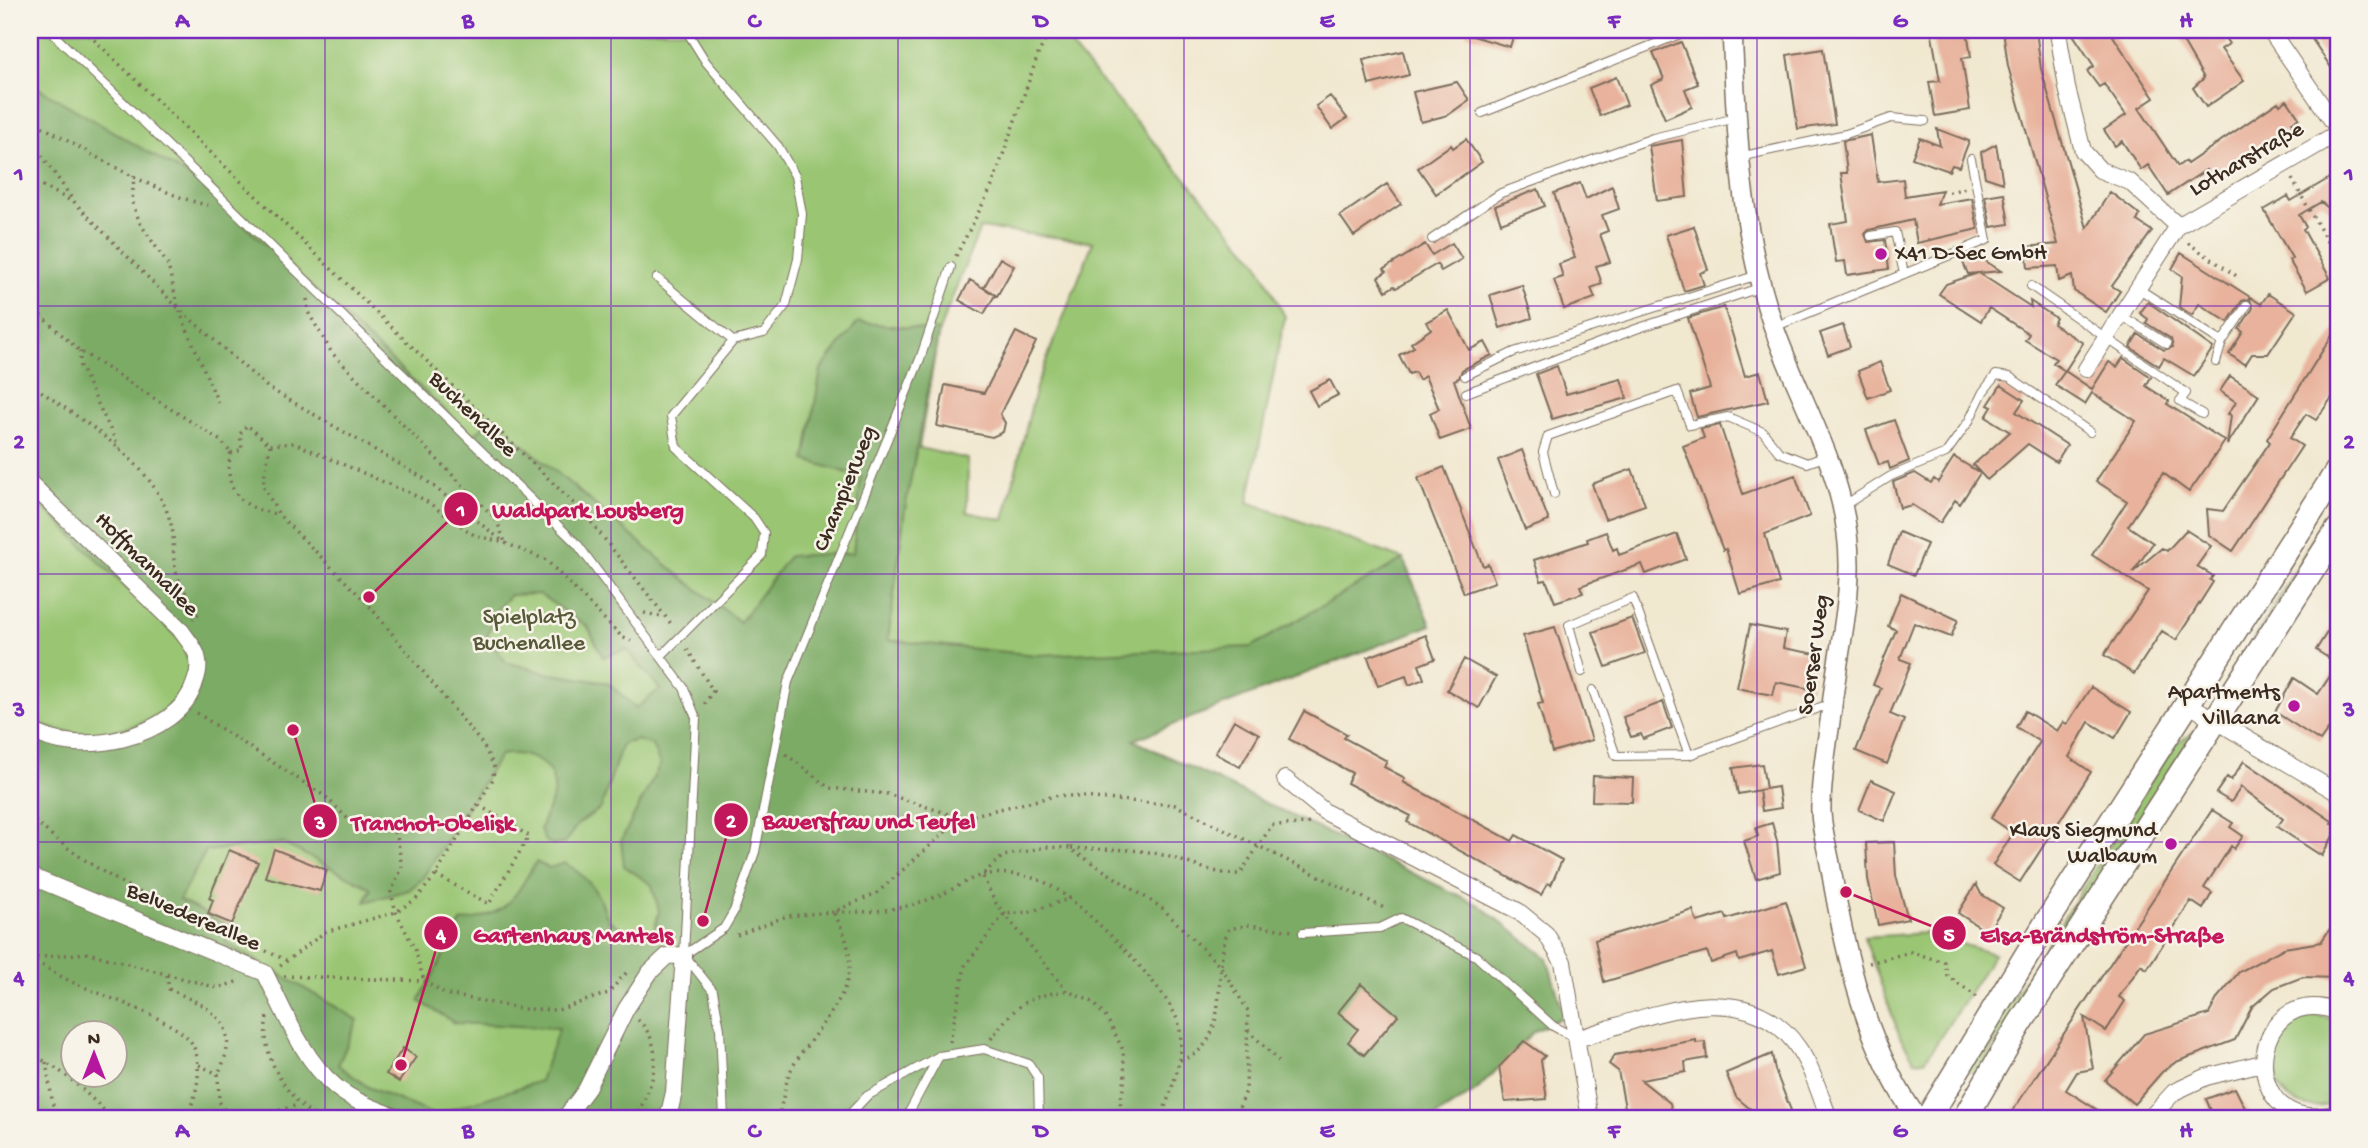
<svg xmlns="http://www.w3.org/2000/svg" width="2368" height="1148" font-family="'Gochi Hand',sans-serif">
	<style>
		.green { fill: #9ac673; stroke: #6a7848; stroke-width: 2; fill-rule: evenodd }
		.forest { fill: #7bab65; stroke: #5b6a42; stroke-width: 2; fill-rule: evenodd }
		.building { fill: #e8b29c }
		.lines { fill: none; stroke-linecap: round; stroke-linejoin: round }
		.service-casing { stroke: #7b6c5c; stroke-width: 10 }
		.minor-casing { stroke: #7b6c5c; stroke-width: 18 }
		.tertiary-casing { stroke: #7b6c5c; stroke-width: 22 }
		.primary-casing { stroke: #7b6c5c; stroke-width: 27 }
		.path { stroke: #7b6c5c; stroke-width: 3.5; stroke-dasharray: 2 5; stroke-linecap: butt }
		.service { stroke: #fff; stroke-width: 8 }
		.minor { stroke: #fff; stroke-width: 16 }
		.tertiary { stroke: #fff; stroke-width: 19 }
		.primary { stroke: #fff; stroke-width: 24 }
		.grid { fill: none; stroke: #7b2cbf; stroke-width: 2; stroke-opacity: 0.55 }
		.poi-dot { fill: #b5179e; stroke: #f7f3e8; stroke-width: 2.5 }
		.labels { text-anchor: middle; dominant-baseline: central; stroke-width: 5; stroke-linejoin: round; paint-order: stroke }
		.street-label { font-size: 23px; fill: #3b2a1e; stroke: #f7f3e8 }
		.poi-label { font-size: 23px; fill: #3b2a1e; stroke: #f7f3e8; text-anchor: end }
		.park-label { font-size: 23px; fill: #585938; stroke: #f7f3e8 }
		.leader { fill: none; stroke: #c2185b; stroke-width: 2.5 }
		.callout-dot { fill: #c2185b; stroke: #f7f3e8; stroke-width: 2.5 }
		.mark-label { font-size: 21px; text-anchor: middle; font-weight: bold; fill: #fff }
		.callout-label { font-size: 24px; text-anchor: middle; font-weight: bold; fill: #c2185b; stroke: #f7f3e8; stroke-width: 5; stroke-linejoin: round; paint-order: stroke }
		.neatline { fill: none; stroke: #7b2cbf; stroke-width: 2.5 }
		.grid-label { font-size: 23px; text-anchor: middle; font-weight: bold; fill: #7b2cbf }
	</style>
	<rect width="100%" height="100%" fill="#f7f3e8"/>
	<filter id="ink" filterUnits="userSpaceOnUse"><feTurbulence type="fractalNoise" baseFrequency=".0143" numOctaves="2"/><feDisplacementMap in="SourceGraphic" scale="14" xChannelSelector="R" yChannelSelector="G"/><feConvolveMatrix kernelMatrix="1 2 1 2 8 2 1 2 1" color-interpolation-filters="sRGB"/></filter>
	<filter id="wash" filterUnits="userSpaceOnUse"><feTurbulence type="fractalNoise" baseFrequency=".00686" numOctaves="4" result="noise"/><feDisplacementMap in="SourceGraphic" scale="28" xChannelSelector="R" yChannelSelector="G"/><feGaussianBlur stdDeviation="1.57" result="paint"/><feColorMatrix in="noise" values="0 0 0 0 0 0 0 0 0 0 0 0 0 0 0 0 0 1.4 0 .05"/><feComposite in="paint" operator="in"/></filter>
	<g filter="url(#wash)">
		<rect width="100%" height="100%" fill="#f1e8d0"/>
		<path class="green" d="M30 30H1061L1060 34 1257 261 1285 317 1248 502 1403 559 1431 625 1133 740 1479 905 1547 958 1564 1016 1533 1032 1477 1090 1433 1118H30V1096L37 1078 30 1074ZM980 228 1093 242 1036 387 1004 520 967 512 968 459 919 448 939 331ZM74 1032H116V1074H74Z
			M2338 490V512L2226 684 2297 567Z
			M2194 732 1976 1075 1967 1070 2174 745Z
			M1926 933 1994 954 1925 1061 1914 1060 1900 1037 1864 937Z
			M2314 1015 2338 1020V1102C2271 1129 2241 1031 2314 1015Z"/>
		<path class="forest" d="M30 83 197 181 473 436 492 418 675 572 740 622 789 556 853 553 861 477 805 460 821 369 858 322 939 331 905 509 888 640 1036 655 1251 647 1403 559 1431 625 1133 740 1479 905 1547 958 1564 1016 1533 1032 1477 1090 1433 1118H30V1096L37 1078 30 1074V718C73 749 181 733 189 668 190 661 184 649 182 642L30 494ZM539 594 588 627 603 657 626 649 660 689 636 708 608 683 546 673 506 662 487 637 496 610 510 595ZM637 740 652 745 660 765 621 841 624 866 652 885 659 911 654 931 633 934 608 920C600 893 589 878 565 863L549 868 536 862C512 901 509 914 461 922L419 1001 455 1023 559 1028 540 1081 434 1115 368 1087 338 1065 358 1020 225 942 241 932 179 900 206 851 282 843 371 888 365 902 409 890 422 879 500 755C522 751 553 759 554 788 555 799 543 818 540 830L545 841 555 845 564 843 578 824 601 808 622 744ZM74 1032H116V1074H74Z"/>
		<g id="blocks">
			<path class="building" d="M1467 30H1515L1510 47 1466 34Z
				M1931 30H1967L1971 57 1962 58 1970 110 1935 116 1929 82 1940 81Z
				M2003 30H2036L2041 69 2087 228 2110 192 2140 215 2137 221 2152 231 2112 286 2120 291 2106 312 2074 291 2072 276 2059 281 2057 266 2028 268 2026 247 2058 244 2008 66Z
				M2070 30H2109L2154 98 2139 108 2178 166 2185 161 2187 164 2278 102 2280 105 2287 100 2299 118 2292 122 2294 125 2221 176 2217 171 2210 176 2206 170 2168 195 2148 165 2141 170 2122 141 2115 146 2104 130 2126 115 2104 84 2099 87 2087 71 2094 66Z
				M2176 30H2220L2229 44 2221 49 2244 81 2206 107 2193 88 2204 78Z
				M2306 30H2338V78Z
				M1681 42 1698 84 1685 89 1692 107 1665 119 1651 85 1664 79 1653 53Z
				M1823 49 1835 124 1798 129 1787 55Z
				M1403 51 1409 75 1369 85 1363 60Z
				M1616 77 1627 105 1600 116 1589 88Z
				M1457 82 1469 100 1448 115 1421 122 1413 92Z
				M1330 96 1347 118 1332 129 1316 106Z
				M1937 129 1969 141 1959 167 1952 165 1949 171 1912 158 1920 138 1940 146Z
				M1871 135 1878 182 1903 179 1905 196 1942 190 1937 204 1972 198 1978 229 1917 243 1913 220 1869 230 1865 234 1868 242 1885 240 1889 269 1847 275 1845 261 1836 262 1830 224 1848 221 1841 173H1847L1843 141Z
				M1466 139 1482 162 1436 194 1418 168 1451 145 1453 148Z
				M1682 140 1687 197 1657 201 1649 146Z
				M1996 144 2003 183 1985 177 1981 152Z
				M2333 176 2338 184V216L2321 202 2299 215 2306 227 2303 229 2330 278 2307 291 2289 260 2292 258 2264 210 2288 196 2291 201Z
				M1580 183 1586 199 1612 186 1619 209 1602 215 1608 231 1600 234 1610 262 1596 266 1602 284 1591 288 1595 298 1564 309 1554 280 1563 277 1559 264 1575 258 1554 193Z
				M1387 184 1401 204 1354 236 1340 216Z
				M1538 189 1545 206 1501 223 1495 206Z
				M2004 193 2009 224 1991 227 1985 196Z
				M1694 226 1708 270 1700 273 1704 285 1684 291 1666 235Z
				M1452 243 1462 259 1441 271 1437 264 1396 288 1394 286 1386 291 1378 277 1386 272 1384 269 1425 244 1432 255Z
				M1973 253 2001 271 1979 273 2031 307 2030 301 2056 318 2053 324 2083 343 2065 371 2092 389 2109 362 2117 367 2123 358 2151 377 2146 386 2169 401 2167 404 2225 441 2189 492 2163 473 2128 526 2153 543 2133 572 2162 548 2167 551 2186 530 2211 546 2197 566 2213 576 2210 580 2213 582 2176 640 2162 631 2134 674 2104 655 2148 591 2092 555 2127 501 2096 481 2136 421 2092 393 2085 404 2055 385 2065 371 2053 363 2056 359 2025 340 2029 334 1989 308 1981 321 1939 294 1946 284 1978 273 1968 274 1961 258Z
				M2181 253 2261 304 2268 294 2296 312 2268 354H2252L2245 365 2229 354 2243 332 2239 329 2253 308 2250 299 2242 301 2228 322 2199 304 2192 315 2179 307 2182 276 2172 269Z
				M1000 258 1014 266 997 296 984 287Z
				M970 280 995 295 984 314 959 300Z
				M1522 285 1532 318 1500 328 1490 295Z
				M2148 302 2213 348 2194 376 2164 358 2159 366 2130 347 2138 334 2164 350 2173 347 2171 339 2146 323 2148 319 2140 313Z
				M1724 307 1745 376 1760 372 1768 401 1697 417 1690 394 1710 388 1688 318Z
				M1448 310 1469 350 1485 342 1492 355 1462 370 1459 378 1454 380 1471 429 1440 440 1430 413 1439 409 1425 376 1419 380 1415 372 1409 374 1399 355 1414 347 1411 343 1431 329 1426 322Z
				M1843 325 1850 347 1828 355 1820 333Z
				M2338 326V389L2316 420 2306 414 2290 438 2302 446 2233 551 2209 535 2207 509 2223 511 2270 442 2267 439Z
				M1016 332 1036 342 1000 414 1005 423 1003 432 992 437 937 426 945 385 984 393Z
				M1880 362 1890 390 1868 398 1858 371Z
				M1557 366 1566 394 1621 379 1627 398 1552 419 1536 374Z
				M2230 376 2259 395 2227 445 2231 415 2228 414 2236 402 2220 391Z
				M1330 380 1338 395 1317 406 1309 391Z
				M2001 385 2024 400 2016 412 2067 445 2056 462 2028 444 1987 480 1973 465 2010 432 1986 417 1992 407 1988 405Z
				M1894 420 1909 461 1890 469 1888 462 1879 465 1866 430Z
				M1720 425 1743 494 1795 475 1810 516 1765 534 1779 583 1740 594 1726 549 1723 550 1683 446 1704 438 1701 429Z
				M1522 450 1549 521 1525 530 1498 460Z
				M1954 457 1980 473 1960 504 1955 500 1940 523 1912 505 1900 508 1893 482 1915 473 1931 483 1934 479 1938 482Z
				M1444 467 1483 566 1488 564 1495 582 1464 593 1418 478Z
				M1632 469 1645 505 1605 519 1592 484Z
				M1606 532 1613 550 1617 548 1619 555 1677 534 1686 559 1646 574 1642 564 1580 586 1583 593 1555 602 1546 580 1541 581 1534 560 1588 542 1587 539Z
				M1899 532 1927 544 1914 575 1888 564Z
				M1901 593 1958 620 1951 637 1914 623 1900 659 1911 663 1890 714 1904 720 1887 764 1856 751 1881 688 1873 685 1896 630 1888 626Z
				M2338 615V664L2316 650Z
				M1632 618 1645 653 1606 667 1593 632Z
				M1750 625 1786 632 1783 648 1816 654 1811 689 1776 682 1773 695 1737 688Z
				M1555 627 1592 740 1552 752 1538 704 1543 703 1523 636Z
				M1426 635 1435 659 1419 665 1424 679 1409 685 1406 676 1378 686 1368 657Z
				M1464 659 1496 677 1479 708 1447 690Z
				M2338 664V716L2320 741 2275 712 2294 678 2318 694Z
				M2091 687 2131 712 2115 738 2089 722 2069 757 2091 772 2020 882 1993 865 2013 833 1991 818 2040 742 2016 727 2025 711 2057 731 2063 722 2067 724Z
				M1663 702 1672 728 1643 739 1641 734 1631 737 1623 717Z
				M1304 711 1347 734 1344 738 1387 761 1384 767 1405 778 1403 782 1512 841 1516 835 1562 860 1551 885 1548 883 1541 895 1407 822 1411 816 1347 783 1352 773 1289 739Z
				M1234 720 1259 734 1240 767 1215 753Z
				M2244 761 2332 821 2331 823 2338 827 2322 856 2277 827 2283 819 2241 787 2231 802 2216 793 2227 777 2231 780Z
				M1762 764 1766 789 1738 794 1733 768Z
				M1593 776 1633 778 1632 802 1592 801Z
				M1871 780 1896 791 1884 821 1859 810Z
				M1778 787 1781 808 1762 811 1759 790Z
				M2212 810 2233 823 2230 827 2243 836 2234 849 2231 846 2204 888 2212 893 2203 909 2191 901 2147 969 2141 965 2119 997 2125 1001 2106 1031 2084 1017 2093 1069 2077 1072 2066 1090 2110 1118H2008Z
				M1772 823 1777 841 1780 872 1756 879 1744 841 1758 836 1756 828Z
				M1894 842 1896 876 1908 919 1878 925 1868 879 1866 843Z
				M274 849 327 870 320 891 265 877Z
				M229 850 258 862 232 924 208 914 213 900 209 898Z
				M1976 884 1981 894 2003 908 1987 932 1958 913Z
				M1786 901 1806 966 1779 974 1772 951 1739 961 1737 954 1711 963 1707 951 1604 982 1595 940 1693 910 1697 922 1725 914 1727 919Z
				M2338 917V978L2303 977 2274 988 2252 1007 2235 1040 2176 1062 2162 1072 2134 1104 2105 1080 2144 1034 2209 1014 2218 997 2239 972 2284 948 2321 942Z
				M1361 984 1398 1015 1364 1055 1348 1042 1358 1029 1338 1012Z
				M1696 1040V1043L1705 1042 1707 1058 1685 1062 1686 1072 1641 1080 1670 1103 1673 1118H1627L1618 1071 1609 1064 1615 1055Z
				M1524 1041 1545 1056 1541 1060 1547 1099 1505 1102 1499 1067Z
				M403 1048 416 1057 399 1082 386 1074Z
				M1772 1054 1775 1070 1794 1118H1761L1736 1097 1726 1073Z
				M2235 1088 2250 1118H2214L2206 1099Z"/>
		</g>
	</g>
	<g filter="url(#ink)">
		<use href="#blocks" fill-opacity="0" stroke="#7b6c5c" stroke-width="2"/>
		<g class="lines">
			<g class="service-casing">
				<path id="service" d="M49 30 578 545 684 688 696 718 684 955
					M1482 113 1690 30
					M1739 157 1846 134 1891 118 1925 121
					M1871 236 1895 232 1904 274
					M1432 239 1501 193 1653 138 1736 118
					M657 278 733 341
					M2031 286 2186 393 2180 401 2202 414
					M2139 289 2222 342
					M2122 316 2167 344
					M1774 327 1987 240 1971 159
					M2216 362 2222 342 2247 305
					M1465 376 1514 352 1758 275
					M1466 393 1636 329 1762 287
					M1554 494 1543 452 1548 436 1677 391 1690 425 1728 417 1763 432 1779 452 1807 463 1827 456
					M1843 506 1891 476 1946 453 1969 421 1983 392 1996 375 2010 377 2090 432
					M661 656 762 555 764 533 754 518 676 447 671 416 733 341 764 333 786 305 798 259 802 214 795 176 778 146 706 62 686 30
					M1582 672 1569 625 1633 598 1689 755
					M1593 690 1616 756 1689 755 1832 703
					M1303 933 1380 928 1401 918 1476 956 1553 1026 1577 1039
					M684 955 724 928 734 911 755 852 788 682 920 359 951 267
					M686 957 713 991 720 1029 724 1118
					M846 1118 867 1096 939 1056 984 1049 1029 1064 1038 1078 1039 1118
					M906 1118 939 1056"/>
			</g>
			<g class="minor-casing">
				<path id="minor" d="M2270 30 2338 129
					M2058 32 2067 88 2083 151 2100 170 2130 182 2178 226
					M2086 369 2178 226 2338 133
					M30 483 180 629C185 637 195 647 197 656 200 665 198 674 195 682 179 739 74 760 30 729
					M2188 704 2338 793
					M1285 779 1325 812 1518 911 1546 934 1563 962 1590 1118
					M30 876 265 973C284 1011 303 1060 336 1087 354 1102 378 1110 399 1118
					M2338 1012C2245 977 2234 1142 2338 1113
					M1577 1039C1646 1018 1747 970 1799 1049 1813 1070 1820 1095 1829 1118
					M565 1118 586 1090 626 1009 650 972 667 956 684 955 674 1092 668 1118
					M2150 1118 2174 1092 2206 1077 2262 1063"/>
			</g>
			<g class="tertiary-casing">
				<path id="tertiary" d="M1732 30C1737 134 1739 225 1773 325 1797 395 1838 459 1847 533 1855 593 1838 647 1832 706 1828 741 1820 779 1821 813 1822 832 1828 851 1831 869 1845 954 1866 1047 1917 1118"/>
			</g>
			<g class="primary-casing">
				<path id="primary" d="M1928 1118 2047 922 2338 470
					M1965 1118 2019 1025 2338 530"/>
			</g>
			<path class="path" d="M84 30 584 513 672 625
				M30 120C83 148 153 194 211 206
				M30 138 75 203 178 308 267 387 423 478 505 543
				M134 175 132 202 140 223 168 265 178 308 219 405
				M30 179 73 202
				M2292 179 2338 261
				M1949 192 1966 188
				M2188 243 2238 277
				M956 256 992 186 1039 52 1051 30
				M307 299 308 312 332 353 496 519 505 542
				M30 306 80 351 221 441 231 453
				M80 351V366L119 448
				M30 383C80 421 154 459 171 524 175 537 172 553 175 567 178 584 190 599 200 613L193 619
				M270 445 263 485 279 515 367 603 483 745 494 766 493 779 436 875 416 899 396 912 325 932 279 967
				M231 453 242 450 240 434 247 425 270 445 294 443 423 499 474 535 505 543 546 560 622 637 631 641
				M231 453C222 489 242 510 278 514
				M644 613 664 617
				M687 649 713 691 704 705
				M197 713 326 797 351 822 365 830 390 826 397 836 402 868 391 892 396 912 415 950 424 981
				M786 754 829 788 887 794 961 818
				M30 816C100 884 198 920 286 960
				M1071 848C1098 850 1128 848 1154 853 1184 859 1210 875 1240 874L1272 825 1307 824 1312 821
				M436 875 489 904 529 836 477 804
				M836 912C873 913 905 910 940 895 953 890 969 878 983 875 1003 871 1032 875 1050 885 1083 904 1170 989 1179 1025 1186 1056 1171 1090 1161 1118
				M737 935 787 916 833 912 877 893 961 818 1059 795 1175 805 1386 909
				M30 958 88 953 218 988 239 981
				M30 958C44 966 57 975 72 982 98 994 177 1020 191 1042 204 1062 198 1100 184 1118
				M1869 963 1911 952 1944 962 1948 976 1977 997
				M167 975 169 989C210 1008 245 1021 218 1074
				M284 976 424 981 445 994 524 1009 558 1010 608 993 627 972
				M267 1017C259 1055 287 1098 317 1118
				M1248 1030 1280 1062
				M991 1039C1014 1007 1025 996 1066 991
				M950 1042 965 966 1004 914 1030 912 1071 898
				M30 1054C63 1068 86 1093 112 1118
				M1180 1060C1235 1047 1210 967 1229 929L1249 925 1293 931
				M46 1062 55 1118
				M199 1065 218 1074 219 1101 227 1115 241 1118
				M252 1118 298 1105
				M635 1118C652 1088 668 1048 638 1020
				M778 1118C783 1102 785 1080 793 1066 828 1010 875 981 833 912
				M1118 1118 1125 1077 1123 1050 1108 1020 1093 1002 1067 991 995 902 982 875 1003 856 1046 847 1069 848 1162 908 1221 967 1248 1011 1246 1091 1235 1118"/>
			<use href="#service" class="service"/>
			<use href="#minor" class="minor"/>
			<use href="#tertiary" class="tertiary"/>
			<use href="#primary" class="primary"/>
		</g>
	</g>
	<path class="grid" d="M325 30V1118M611 30V1118M898 30V1118M1184 30V1118M1470 30V1118M1757 30V1118M2043 30V1118M30 306H2338M30 574H2338M30 842H2338"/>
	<g class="poi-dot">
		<circle cx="1881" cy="254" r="7"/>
		<circle cx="2294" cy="706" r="7"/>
		<circle cx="2171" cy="844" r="7"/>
	</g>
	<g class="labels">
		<g class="street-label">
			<text transform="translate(2247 160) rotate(-30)">Lotharstraße</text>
			<text transform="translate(472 415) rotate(44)">Buchenallee</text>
			<text transform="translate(846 489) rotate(-68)">Champierweg</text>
			<text transform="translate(146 565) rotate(45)">Hoffmannallee</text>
			<text transform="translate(1815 655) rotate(-82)">Soerser Weg</text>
			<text transform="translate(193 918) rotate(23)">Belvedereallee</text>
		</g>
		<g class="poi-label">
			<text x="1895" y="254" text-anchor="start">X41 D-Sec GmbH</text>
			<text x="2280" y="693">Apartments<tspan x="2280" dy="26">Villaana</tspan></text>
			<text x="2157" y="831">Klaus Siegmund<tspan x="2157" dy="26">Walbaum</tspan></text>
		</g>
		<g class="park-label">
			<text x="529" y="618">Spielplatz<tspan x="529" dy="26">Buchenallee</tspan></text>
		</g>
	</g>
	<path class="leader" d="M369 597L461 509M703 921L731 820M293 730L320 821M401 1065L441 933M1846 892L1949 933"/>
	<g class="callout-dot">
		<circle cx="369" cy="597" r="7"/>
		<circle cx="703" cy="921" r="7"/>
		<circle cx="293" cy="730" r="7"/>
		<circle cx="401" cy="1065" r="7"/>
		<circle cx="1846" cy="892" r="7"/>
		<circle cx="461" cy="509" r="18"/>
		<circle cx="731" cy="820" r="18"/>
		<circle cx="320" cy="821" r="18"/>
		<circle cx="441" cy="933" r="18"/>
		<circle cx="1949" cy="933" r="18"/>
	</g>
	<g class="mark-label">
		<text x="461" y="516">1</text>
		<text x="731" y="827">2</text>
		<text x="320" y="829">3</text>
		<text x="441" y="941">4</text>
		<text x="1949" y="941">5</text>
	</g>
	<g class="callout-label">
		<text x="588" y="517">Waldpark Lousberg</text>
		<text x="869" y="828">Bauersfrau und Teufel</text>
		<text x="433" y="830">Tranchot-Obelisk</text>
		<text x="573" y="942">Gartenhaus Mantels</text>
		<text x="2102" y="942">Elsa-Brändström-Straße</text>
	</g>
	<rect width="2368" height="1148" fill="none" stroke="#f7f3e8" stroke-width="77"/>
	<g transform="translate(94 1054)"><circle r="33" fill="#f7f3e8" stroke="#aca397" stroke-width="2"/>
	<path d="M0-5L12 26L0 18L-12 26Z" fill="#b5179e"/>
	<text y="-10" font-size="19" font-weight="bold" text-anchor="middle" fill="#3b2a1e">N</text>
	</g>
	<rect x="38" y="38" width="2292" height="1072" class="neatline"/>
	<g class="grid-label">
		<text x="182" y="27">A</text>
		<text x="468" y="27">B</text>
		<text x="754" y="27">C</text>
		<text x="1041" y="27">D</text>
		<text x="1327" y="27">E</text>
		<text x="1614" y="27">F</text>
		<text x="1900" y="27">G</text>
		<text x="2186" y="27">H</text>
		<text x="19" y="180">1</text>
		<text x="2349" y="180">1</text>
		<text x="19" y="448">2</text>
		<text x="2349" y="448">2</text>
		<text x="19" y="716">3</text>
		<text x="2349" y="716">3</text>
		<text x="19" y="984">4</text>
		<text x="2349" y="984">4</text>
		<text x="182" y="1137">A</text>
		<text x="468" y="1137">B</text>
		<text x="754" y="1137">C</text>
		<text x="1041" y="1137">D</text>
		<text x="1327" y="1137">E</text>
		<text x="1614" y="1137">F</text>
		<text x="1900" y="1137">G</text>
		<text x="2186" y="1137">H</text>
	</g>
</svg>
